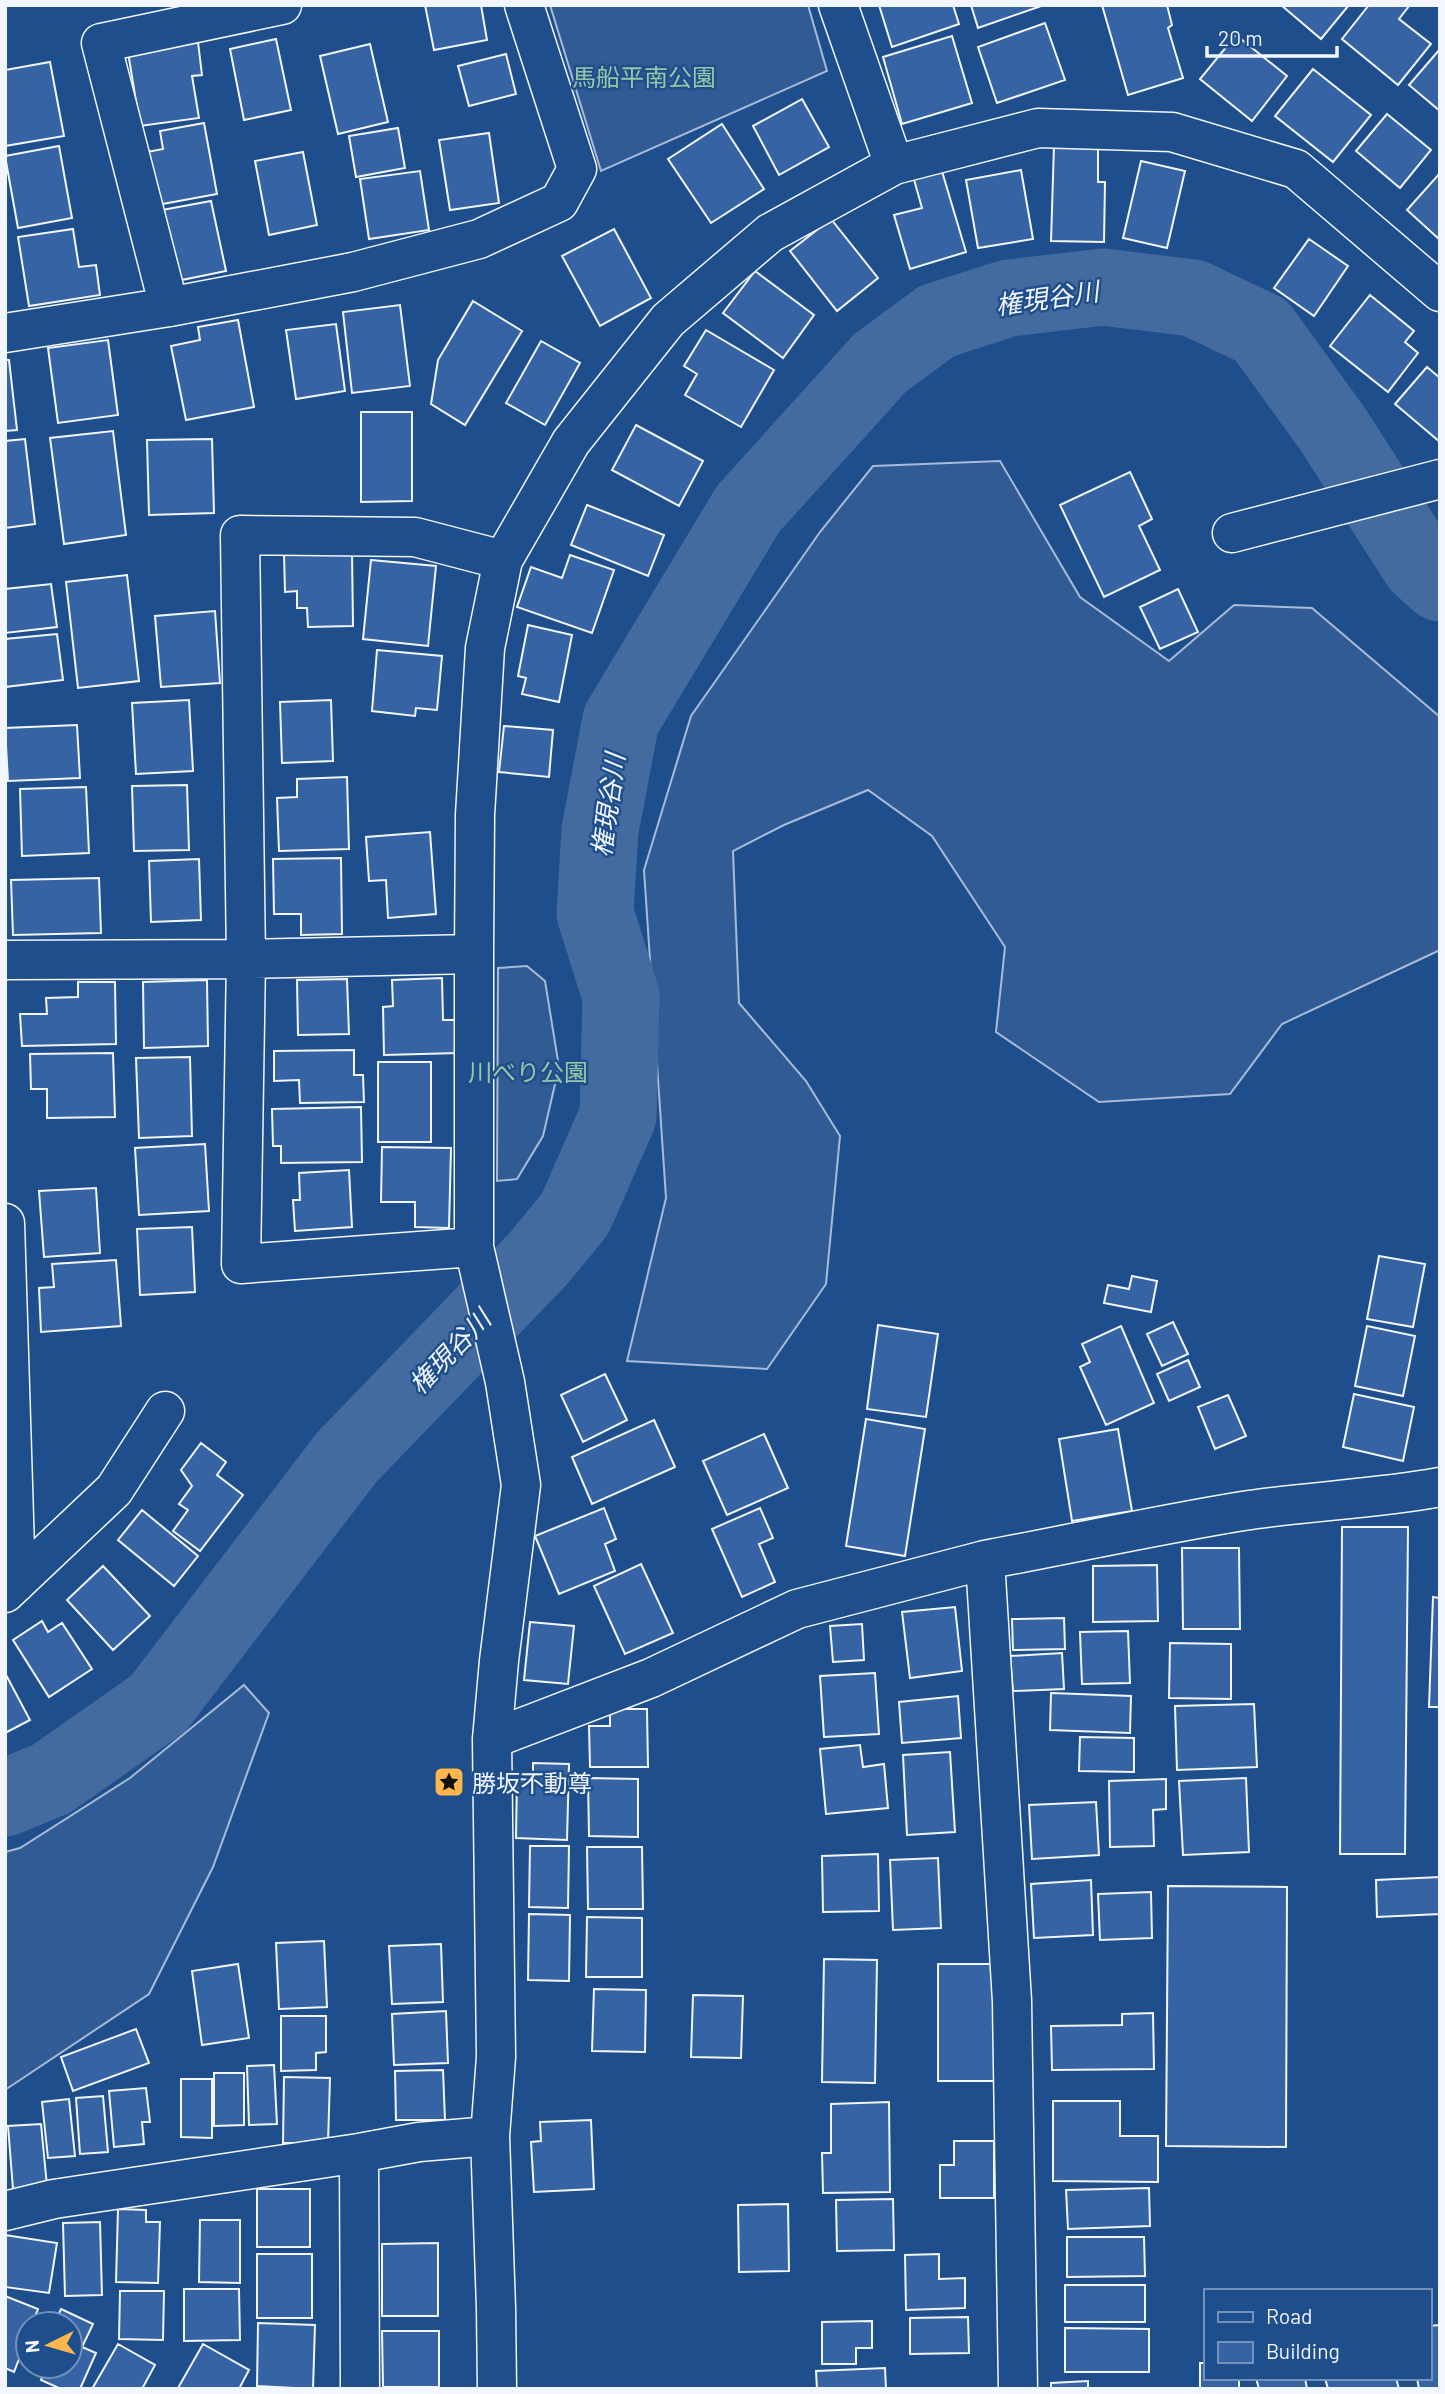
<svg xmlns="http://www.w3.org/2000/svg" width="1445" height="2394" font-family="Barlow,'Noto Sans JP',sans-serif">
	<style>
		.built { fill: #305b95; stroke: #a8bbd7; stroke-width: 2 }
		.lines { fill: none; stroke-linecap: round; stroke-linejoin: round }
		.river { stroke: #446ba0; stroke-width: 77 }
		.building { fill: #3563a3; stroke: #f2f6ff; stroke-width: 2 }
		.street-casing { stroke: #f2f6ff; stroke-width: 41 }
		.street { stroke: #1f4e8c; stroke-width: 38 }
		.labels { text-anchor: middle; dominant-baseline: central; stroke-width: 5; stroke-linejoin: round; paint-order: stroke }
		.park-label { font-size: 24px; fill: #97c8a6; stroke: #1f4e8c }
		.poi-label { font-size: 24px; fill: #f2f6ff; stroke: #1f4e8c; text-anchor: start }
		.water-label { font-size: 26px; font-style: italic; fill: #f2f6ff; stroke: #1f4e8c }
	</style>
	<rect width="100%" height="100%" fill="#1f4e8c"/>
	<path class="built" d="M550 5H808L827 71 601 171Z
		M1000 461 1080 597 1169 661 1234 605 1312 608 1440 717V950L1282 1024 1230 1094 1099 1102 996 1032 1005 947 932 836 868 790 784 825 733 851 739 1003 806 1081 840 1136 826 1284 767 1369 627 1361 666 1198 644 870 691 716 820 532 873 466Z
		M527 966 545 981 559 1067 543 1136 517 1179 497 1181 498 968Z
		M244 1685 269 1713 213 1867 149 1994 5 2090V1852L20 1848 130 1778Z"/>
	<g class="lines">
		<path class="river" d="M5 1798 51 1779 158 1704 347 1457 538 1259 575 1214 618 1116 621 996 595 913 600 830 621 720 748 509 880 363 937 321 1009 298 1103 287 1193 298 1261 330 1332 428 1420 565 1440 583"/>
	</g>
	<path class="building" d="M425 5H481L487 40 434 50Z
		M879 5H953L959 24 892 47Z
		M971 5H1044L978 28Z
		M1102 5H1167L1172 25 1168 28 1183 78 1128 95Z
		M1281 5H1349L1321 39Z
		M1369 5H1407L1409 6 1399 19 1431 44 1398 85 1342 39Z
		M1045 23 1065 80 997 103 978 47Z
		M1236 35 1287 76 1252 121 1200 79Z
		M952 36 972 103 902 124 883 57Z
		M276 39 291 110 244 120 230 49Z
		M198 42 202 75 192 76 199 118 140 126 128 52Z
		M370 44 388 122 338 134 320 56Z
		M1440 49V111L1409 85Z
		M506 54 516 94 469 106 458 66Z
		M50 62 64 136 5 146V70Z
		M1313 69 1371 115 1333 162 1275 116Z
		M802 99 829 147 779 175 753 126Z
		M1387 114 1431 150 1400 188 1356 151Z
		M204 123 217 194 157 205 147 152 163 149 160 131Z
		M722 124 764 189 711 223 668 159Z
		M398 128 405 168 356 177 349 136Z
		M489 133 499 203 450 210 439 140Z
		M1054 145 1098 146V182H1105L1104 242 1051 241Z
		M59 146 72 218 18 228 5 156Z
		M303 152 317 225 269 235 255 161Z
		M1141 161 1185 171 1167 248 1123 238Z
		M941 168 966 252 910 269 894 215 922 208 913 176Z
		M1021 170 1033 239 978 248 966 180Z
		M420 171 429 230 369 239 360 179Z
		M1440 173V240L1407 210Z
		M211 201 226 271 177 281 162 210Z
		M831 219 878 278 837 311 790 251Z
		M73 229 79 267 96 265 100 295 29 306 18 237Z
		M614 229 651 298 600 326 562 256Z
		M1309 239 1348 266 1314 316 1274 288Z
		M755 271 814 315 783 358 723 313Z
		M1370 295 1414 331 1405 342 1418 353 1388 392 1330 346Z
		M473 301 522 331 465 425 431 404 438 360Z
		M400 305 410 386 352 393 343 312Z
		M238 320 254 407 186 420 171 346 200 340 198 327Z
		M336 324 345 391 296 399 286 330Z
		M706 330 774 370 741 427 685 395 697 374 684 366Z
		M108 340 118 415 58 423 48 348Z
		M541 341 580 363 545 425 506 403Z
		M5 360H9L17 430 5 431Z
		M1427 367 1440 378V442L1395 404Z
		M361 412H412V501L361 502Z
		M636 425 703 461 679 506 612 470Z
		M113 431 126 535 64 544 50 438Z
		M25 439 35 524 5 528V441Z
		M212 439 214 513 149 515 147 440Z
		M1130 472 1152 519 1139 526 1160 570 1104 597 1060 505Z
		M587 505 664 535 648 576 571 545Z
		M352 552 353 626 308 627 307 608H297V591L285 592 284 554Z
		M570 555 614 570 592 633 517 607 531 567 562 578Z
		M371 560 436 566 428 646 363 639Z
		M127 575 139 681 78 688 66 582Z
		M51 584 57 627 5 633V589Z
		M1178 589 1198 632 1160 649 1140 607Z
		M215 611 220 683 161 687 155 616Z
		M528 625 572 635 559 702 522 694 526 678 518 676Z
		M57 634 63 680 5 687V639Z
		M377 650 442 656 437 710 416 708 415 716 372 711Z
		M189 700 193 771 136 774 132 703Z
		M331 700 333 761 282 763 280 702Z
		M77 725 80 778 8 781 5 728Z
		M504 726 553 730 549 777 499 772Z
		M347 777 349 849 279 851 277 798 297 797V779Z
		M187 785 189 850 134 851 132 786Z
		M86 787 89 853 22 856 20 789Z
		M430 832 436 914 388 918 386 880 369 881 366 837Z
		M341 858 342 934 301 935V914H274L273 859Z
		M199 859 201 920 151 922 149 861Z
		M99 878 101 933 13 935 11 880Z
		M442 978 443 1020H457L458 1053 384 1055 383 1007 393 1006 392 980Z
		M347 979 349 1034 298 1035 297 980Z
		M207 980 208 1046 144 1048 143 982Z
		M78 982H115L116 1044 22 1046 20 1014H47L46 998 78 997Z
		M354 1050V1075H363L364 1102 300 1103 299 1080 274 1081V1051Z
		M113 1053 115 1117 47 1118V1089H31L30 1054Z
		M190 1057 192 1136 139 1138 136 1058Z
		M378 1062H431V1142H378Z
		M361 1107 362 1162 281 1163V1146H273L272 1109Z
		M205 1144 209 1211 139 1215 135 1148Z
		M382 1147 451 1148 449 1228 415 1227V1202H381Z
		M349 1170 352 1227 295 1231 293 1200H300L299 1173Z
		M96 1188 100 1253 44 1257 39 1191Z
		M192 1227 195 1292 140 1295 137 1229Z
		M1379 1256 1425 1264 1413 1327 1367 1319Z
		M116 1260 121 1326 41 1332 39 1288 54 1287 52 1264Z
		M1132 1276 1157 1281 1151 1312 1104 1303 1108 1285 1129 1289Z
		M1173 1322 1188 1354 1162 1366 1147 1334Z
		M878 1325 938 1334 926 1417 867 1409Z
		M1121 1326 1154 1403 1106 1425 1080 1367 1090 1362 1082 1344Z
		M1367 1326 1415 1336 1403 1396 1355 1386Z
		M1188 1360 1200 1387 1169 1401 1157 1374Z
		M605 1374 627 1420 583 1442 561 1395Z
		M1354 1394 1414 1407 1403 1461 1343 1447Z
		M1228 1395 1246 1436 1215 1449 1198 1407Z
		M866 1419 925 1429 905 1556 846 1546Z
		M654 1420 675 1467 592 1504 572 1457Z
		M1118 1429 1132 1511 1072 1521 1059 1439Z
		M764 1434 788 1488 727 1515 703 1461Z
		M201 1443 226 1462 217 1475 243 1495 200 1551 173 1531 188 1510 179 1504 192 1486 181 1470Z
		M604 1508 616 1539 605 1544 615 1571 559 1594 535 1536Z
		M760 1508 773 1538 759 1544 775 1582 742 1597 712 1529Z
		M142 1510 198 1556 174 1586 118 1540Z
		M1342 1527H1408L1405 1854H1340Z
		M1182 1548H1239L1240 1629H1183Z
		M641 1564 673 1633 625 1654 594 1586Z
		M1157 1565 1158 1621 1093 1622V1566Z
		M103 1566 150 1616 113 1650 67 1600Z
		M1433 1597 1440 1598V1707H1429Z
		M955 1607 962 1671 910 1678 902 1612Z
		M1064 1618 1065 1649 1013 1650 1012 1619Z
		M42 1621 48 1632 62 1623 92 1669 49 1697 13 1640Z
		M530 1622 574 1626 568 1684 524 1680Z
		M862 1624 864 1660 833 1662 830 1626Z
		M1128 1631 1130 1683 1082 1684 1080 1632Z
		M1170 1643 1231 1644V1699L1169 1698Z
		M1062 1653 1064 1689 1013 1691 1010 1656Z
		M5 1673 30 1720 5 1733Z
		M875 1673 879 1734 824 1737 820 1676Z
		M1051 1693 1131 1696 1130 1733 1050 1730Z
		M958 1696 961 1738 902 1743 899 1702Z
		M1254 1704 1257 1767 1177 1770 1175 1706Z
		M610 1709H647L648 1767H590L589 1726H610Z
		M1080 1737 1134 1738V1772L1079 1771Z
		M860 1745 863 1767 884 1764 888 1808 826 1814 820 1749Z
		M950 1752 955 1832 907 1835 903 1755Z
		M533 1763 569 1764 567 1840 516 1838 517 1779 533 1780Z
		M588 1778 638 1779V1837L589 1836Z
		M1246 1778 1249 1852 1183 1855 1179 1781Z
		M1166 1779V1809L1153 1810 1154 1846 1110 1847 1109 1781Z
		M1096 1802 1099 1855 1032 1859 1029 1805Z
		M530 1846H569L568 1908 529 1907Z
		M587 1847H642L643 1909H588Z
		M878 1854 879 1911 823 1912 822 1856Z
		M938 1858 941 1928 893 1930 890 1860Z
		M1440 1877V1914L1377 1917 1376 1880Z
		M1091 1880 1093 1935 1034 1938 1031 1884Z
		M1168 1886 1287 1887 1286 2147 1166 2146Z
		M1151 1892 1152 1938 1100 1940 1098 1894Z
		M529 1914 570 1915 569 1981 528 1980Z
		M587 1917 642 1918V1977H586Z
		M324 1941 327 2007 279 2009 276 1943Z
		M441 1944 443 2002 392 2004 389 1946Z
		M824 1959 877 1960 875 2083 822 2082Z
		M238 1964 249 2038 202 2045 192 1971Z
		M938 1964H994V2081H938Z
		M594 1989 646 1990 645 2052 592 2051Z
		M693 1995 743 1996 741 2058 691 2057Z
		M446 2011 448 2063 394 2065 392 2014Z
		M1153 2013 1154 2069 1052 2070 1051 2026 1122 2025V2014Z
		M281 2016H326V2052L316 2053V2070L281 2071Z
		M136 2029 149 2063 73 2091 61 2057Z
		M274 2065 277 2124 249 2125 247 2066Z
		M443 2070 445 2120H396L395 2071Z
		M214 2073H244V2125L214 2126Z
		M284 2077 330 2078 328 2143H283Z
		M181 2079H212V2138L181 2137Z
		M146 2088 150 2122H142L144 2144 114 2147 109 2091Z
		M103 2096 108 2152 80 2154 76 2098Z
		M69 2099 75 2156 48 2158 42 2102Z
		M1053 2101H1120V2136H1158V2182L1053 2181Z
		M889 2102 890 2192 823 2193 822 2153H831V2104Z
		M591 2120 594 2189 534 2192 531 2142 541 2141 540 2122Z
		M41 2124 47 2186 13 2189 8 2126Z
		M954 2141H994V2198H940V2165H954Z
		M1149 2188 1150 2226 1068 2229 1066 2190Z
		M257 2189H310V2247H257Z
		M893 2199 894 2250 837 2251 836 2200Z
		M788 2204 789 2271 739 2272 738 2205Z
		M118 2209 146 2210V2222H160L158 2283 116 2282Z
		M200 2220H240V2283L199 2282Z
		M100 2222 102 2295 65 2296 63 2223Z
		M5 2235 57 2243 49 2293 5 2287Z
		M1067 2237H1144L1145 2276 1067 2277Z
		M438 2243V2316H382V2244Z
		M257 2254H312V2318H257Z
		M939 2254V2279L965 2278V2308L906 2310 905 2255Z
		M1065 2285H1145V2322H1065Z
		M184 2289H239L240 2340 184 2341Z
		M120 2291H164L163 2340 119 2339Z
		M5 2296 38 2309 32 2324H28V2336L14 2372 5 2368Z
		M61 2309 93 2324 82 2347 96 2353 80 2389H61L41 2380 46 2366H70V2324H54Z
		M968 2317 969 2353 910 2354V2318Z
		M872 2321V2348H856V2364H822V2322Z
		M258 2323 315 2325 313 2389 257 2386Z
		M1440 2325V2389H1419L1417 2378H1429V2326Z
		M1065 2328 1149 2329V2372H1065Z
		M382 2331H439V2387H383Z
		M118 2344 155 2365 142 2389H92Z
		M203 2344 249 2370 239 2389 178 2388Z
		M1200 2363H1205V2378H1239V2389H1200Z
		M885 2368 886 2389H817L816 2371Z
		M1256 2378H1305L1307 2389H1259Z
		M1325 2378H1396L1399 2389H1328Z
		M1088 2381V2389H1051V2383Z"/>
	<g class="lines">
		<g class="street-casing">
			<path id="street" d="M838 5 894 165
				M169 307 101 43 282 5
				M5 333 169 307 353 272 479 239 559 202 577 169 524 5
				M1232 533 1440 479
				M5 960 246 959 474 954
				M5 1223 16 1583
				M474 1247 241 1264 246 959 240 535 415 537 503 560
				M985 1560C1071 1544 1157 1525 1243 1511 1308 1501 1375 1499 1440 1487
				M5 1593 114 1490 165 1411
				M492 1739 651 1678 797 1609 985 1560 1012 2001 1018 2389
				M359 2153 360 2389
				M5 2211 54 2199 359 2153 419 2142 490 2136
				M497 2389 496 2308 490 2136 496 2057 492 1739 499 1661 521 1485 505 1382 474 1247V954L475 815 485 648 503 560 571 442 668 320 770 233 894 165 1038 128 1172 132 1296 169 1440 292"/>
		</g>
		<use href="#street" class="street"/>
	</g>
	<defs>
		<g id="sight-square" transform="scale(1.575)"><rect x="-9" y="-9" width="18" height="18" rx="4" fill="#ffb74d" stroke="#1f4e8c"/><path d="M0-6L1.8-2.2L6-1.7L2.9 1.2L3.7 5.4L0 3.3L-3.7 5.4L-2.9 1.2L-6-1.7L-1.8-2.2Z" fill="#111"/></g>
	</defs>
	<g fill-rule="evenodd">
		<use href="#sight-square" x="449" y="1782"/>
	</g>
	<g class="labels">
		<g class="park-label">
			<text x="644" y="76">馬船平南公園</text>
			<text x="528" y="1071">川べり公園</text>
		</g>
		<g class="poi-label">
			<text x="472" y="1782">勝坂不動尊</text>
		</g>
		<g class="water-label">
			<text transform="translate(1047 297) rotate(-8)">権現谷川</text>
			<text transform="translate(607 805) rotate(-82)">権現谷川</text>
			<text transform="translate(449 1351) rotate(-46)">権現谷川</text>
		</g>
	</g>
	<rect width="1445" height="2394" fill="none" stroke="#f2f6ff" stroke-width="14"/>
	<rect x="1204" y="2289" width="228" height="91" fill="#1f4e8c" stroke="#7391ba" stroke-width="2"/>
	<rect x="1218" y="2312" width="35" height="10" fill="#1f4e8c" stroke="#7391ba" stroke-width="2"/>
	<text x="1266" y="2324" font-size="21" fill="#f2f6ff">Road</text>
	<rect x="1218" y="2342" width="35" height="21" fill="#3563a3" stroke="#7391ba" stroke-width="2"/>
	<text x="1266" y="2359" font-size="21" fill="#f2f6ff">Building</text>
	<g transform="translate(49 2345) rotate(265)"><circle r="33" fill="#1f4e8c" stroke="#7391ba" stroke-width="2"/>
	<path d="M0-5L12 26L0 18L-12 26Z" fill="#ffb74d"/>
	<text y="-10" font-size="19" font-weight="bold" text-anchor="middle" fill="#f2f6ff">N</text>
	</g>
	<path d="M1207 46v10h130v-10" fill="none" stroke="#f2f6ff" stroke-width="3.5"/>
	<text x="1218" y="46" font-size="21" fill="#f2f6ff" stroke="#1f4e8c" stroke-width="5" paint-order="stroke">20 m</text>
</svg>
